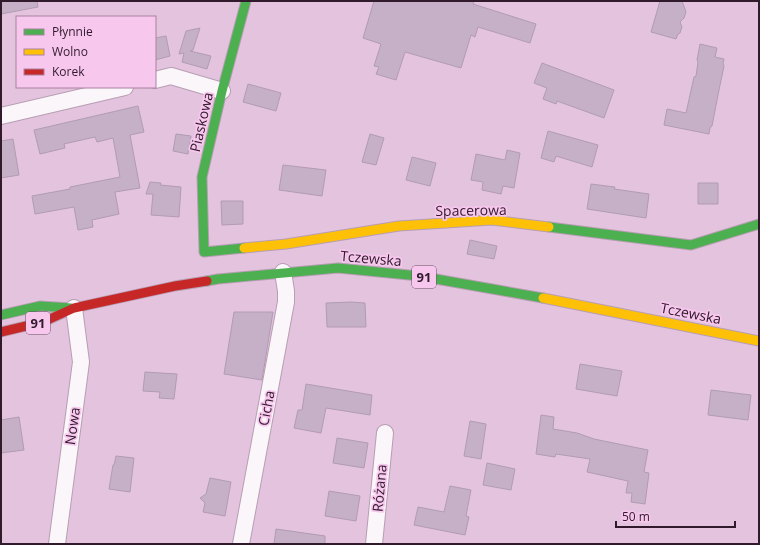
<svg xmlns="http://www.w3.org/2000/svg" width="760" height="545" font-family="'Open Sans',sans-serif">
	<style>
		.building { fill: #c6b0c7; stroke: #b19cb3 }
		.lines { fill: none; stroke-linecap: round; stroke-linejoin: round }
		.street-casing { stroke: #b79eb3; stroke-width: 18 }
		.fast-casing { stroke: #b79eb3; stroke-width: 11 }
		.slow-casing { stroke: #b79eb3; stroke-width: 11 }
		.jam-casing { stroke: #b79eb3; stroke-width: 11 }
		.street { stroke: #fbf6fa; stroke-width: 16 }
		.fast { stroke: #4caf50; stroke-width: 9 }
		.slow { stroke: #ffc107; stroke-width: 9 }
		.jam { stroke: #c62828; stroke-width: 9 }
		.labels { text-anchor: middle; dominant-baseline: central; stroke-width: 3.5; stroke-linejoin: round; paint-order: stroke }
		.shield { fill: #f8c7ee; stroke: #6c4e66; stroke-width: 1 }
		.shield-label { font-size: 13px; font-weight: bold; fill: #301a2c }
		.street-label { font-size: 14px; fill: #301a2c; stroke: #f8c7ee }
	</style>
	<rect width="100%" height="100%" fill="#e4c3de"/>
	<path class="building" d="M1 1H37L38 7 1 14Z
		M374 1H474L473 4 536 24 530 43 478 27 475 37 471 35 461 68 405 52 396 80 376 74 379 67 374 66 381 44 363 38Z
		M660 1H682L686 12 684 18 680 22 682 27 680 33 678 34 676 39 651 32Z
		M200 28 193 50 190 51 211 56 207 69 182 62 184 53 179 54 186 31Z
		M166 36 170 56 155 60V38Z
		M700 44 717 48 715 57 724 59 723 64 724 66 719 90 712 126 710 128 709 134 664 125 667 109 686 113 694 77 696 76 698 62 697 60Z
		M542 63 614 90 604 118 557 101 556 104 543 99 547 88 534 83Z
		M248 84 281 93 276 111 243 102Z
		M138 106 144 132 130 135 140 188 115 192 119 214 92 220 93 227 78 230 74 207 35 214 32 196 70 189V187L120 177 113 138 97 142 95 137 64 144 65 148 40 154 34 130Z
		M548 131 598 145 592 167 556 156 554 162 541 158Z
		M176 134 191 136 188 154 173 151Z
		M370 134 384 138 376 165 362 162Z
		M13 139 19 175 1 178V141Z
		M507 150 520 153 514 188 503 186 501 194 482 190 483 182 471 180 476 154 505 160Z
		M412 157 436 163 430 186 406 180Z
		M283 165 326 170 322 196 279 190Z
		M150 182 161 183 160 185 181 187 179 217 151 215 153 194H146Z
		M698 183H718V204H698Z
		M591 184 615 187 614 189 649 194 646 218 587 209Z
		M221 201H243V224L222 225Z
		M470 240 497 246 494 259 467 254Z
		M351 302 365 303 366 327H327L326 303Z
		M234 312H273L262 380 224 374Z
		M580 364 622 371 617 396 576 389Z
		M145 372 177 374 174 399 159 398 160 392 143 391Z
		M306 384 372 395 370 415 326 408 321 433 294 428 298 410H302Z
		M711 390 751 395 748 420 708 415Z
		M541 415 554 417 553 429 577 433 594 439 648 450 644 472 649 473 645 504 631 502 632 493H626L628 481 587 472 590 459 556 454 555 457 536 454Z
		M19 417 24 450 1 453V420Z
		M470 421 486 424 481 459 464 456Z
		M337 438 368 443 364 468 333 463Z
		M116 456 134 458 130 492 109 489 113 465H114Z
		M487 463 515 469 511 490 483 485Z
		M210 478 231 482 225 516 203 512 205 503 200 498 206 494Z
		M450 486 471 490 466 516 469 517 465 535 414 525 418 507 444 512Z
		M329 491 360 496 356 521 325 516Z
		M276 529 325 536V544H274Z"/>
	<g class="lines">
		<g class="street-casing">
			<path id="street" d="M155 80 171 76 222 91
				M1 116 125 87
				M57 544 81 362 74 308
				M241 544 286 302V291L283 272
				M374 544 385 433"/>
		</g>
		<g class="fast-casing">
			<path id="fast" d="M549 227 691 245 759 224
				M244 248 204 252 202 177 222 91 246 1
				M207 281 218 279 338 268 419 276 543 298
				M1 315 40 306 71 308"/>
		</g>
		<g class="slow-casing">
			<path id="slow" d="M244 248 286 244 399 226 492 220 549 227
				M543 298 759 341"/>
		</g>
		<g class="jam-casing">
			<path id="jam" d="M1 332 43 322 74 308 175 286 207 281"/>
		</g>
		<use href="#street" class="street"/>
		<use href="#fast" class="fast"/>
		<use href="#slow" class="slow"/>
		<use href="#jam" class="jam"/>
	</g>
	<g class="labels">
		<g class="shield">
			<rect x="412" y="266" width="24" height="22" rx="3"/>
			<rect x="26" y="312" width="24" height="22" rx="3"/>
		</g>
		<g class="shield-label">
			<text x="424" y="277">91</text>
			<text x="38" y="323">91</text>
		</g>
		<g class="street-label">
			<text transform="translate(201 122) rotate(-77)">Piaskowa</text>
			<text transform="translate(471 210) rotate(-1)">Spacerowa</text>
			<text transform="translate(371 258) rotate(5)">Tczewska</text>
			<text transform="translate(691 313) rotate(11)">Tczewska</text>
			<text transform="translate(266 408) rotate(-79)">Cicha</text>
			<text transform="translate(72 426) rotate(-82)">Nowa</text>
			<text transform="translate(379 488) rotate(-85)">Różana</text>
		</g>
	</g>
	<rect width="760" height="545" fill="none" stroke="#301a2c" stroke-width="4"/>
	<rect x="16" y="16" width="140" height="72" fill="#f8c7ee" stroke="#a882a0"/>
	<rect x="24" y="29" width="20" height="6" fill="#4caf50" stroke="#a882a0"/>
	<text x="52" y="36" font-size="12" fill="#301a2c">Płynnie</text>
	<rect x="24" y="49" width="20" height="6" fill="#ffc107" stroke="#a882a0"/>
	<text x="52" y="56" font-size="12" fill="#301a2c">Wolno</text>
	<rect x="24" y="69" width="20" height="6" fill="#c62828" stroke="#a882a0"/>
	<text x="52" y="76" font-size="12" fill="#301a2c">Korek</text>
	<path d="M616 521v6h119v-6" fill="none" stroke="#301a2c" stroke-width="2"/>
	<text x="622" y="521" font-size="12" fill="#301a2c" stroke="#f8c7ee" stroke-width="3" paint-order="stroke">50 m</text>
</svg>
